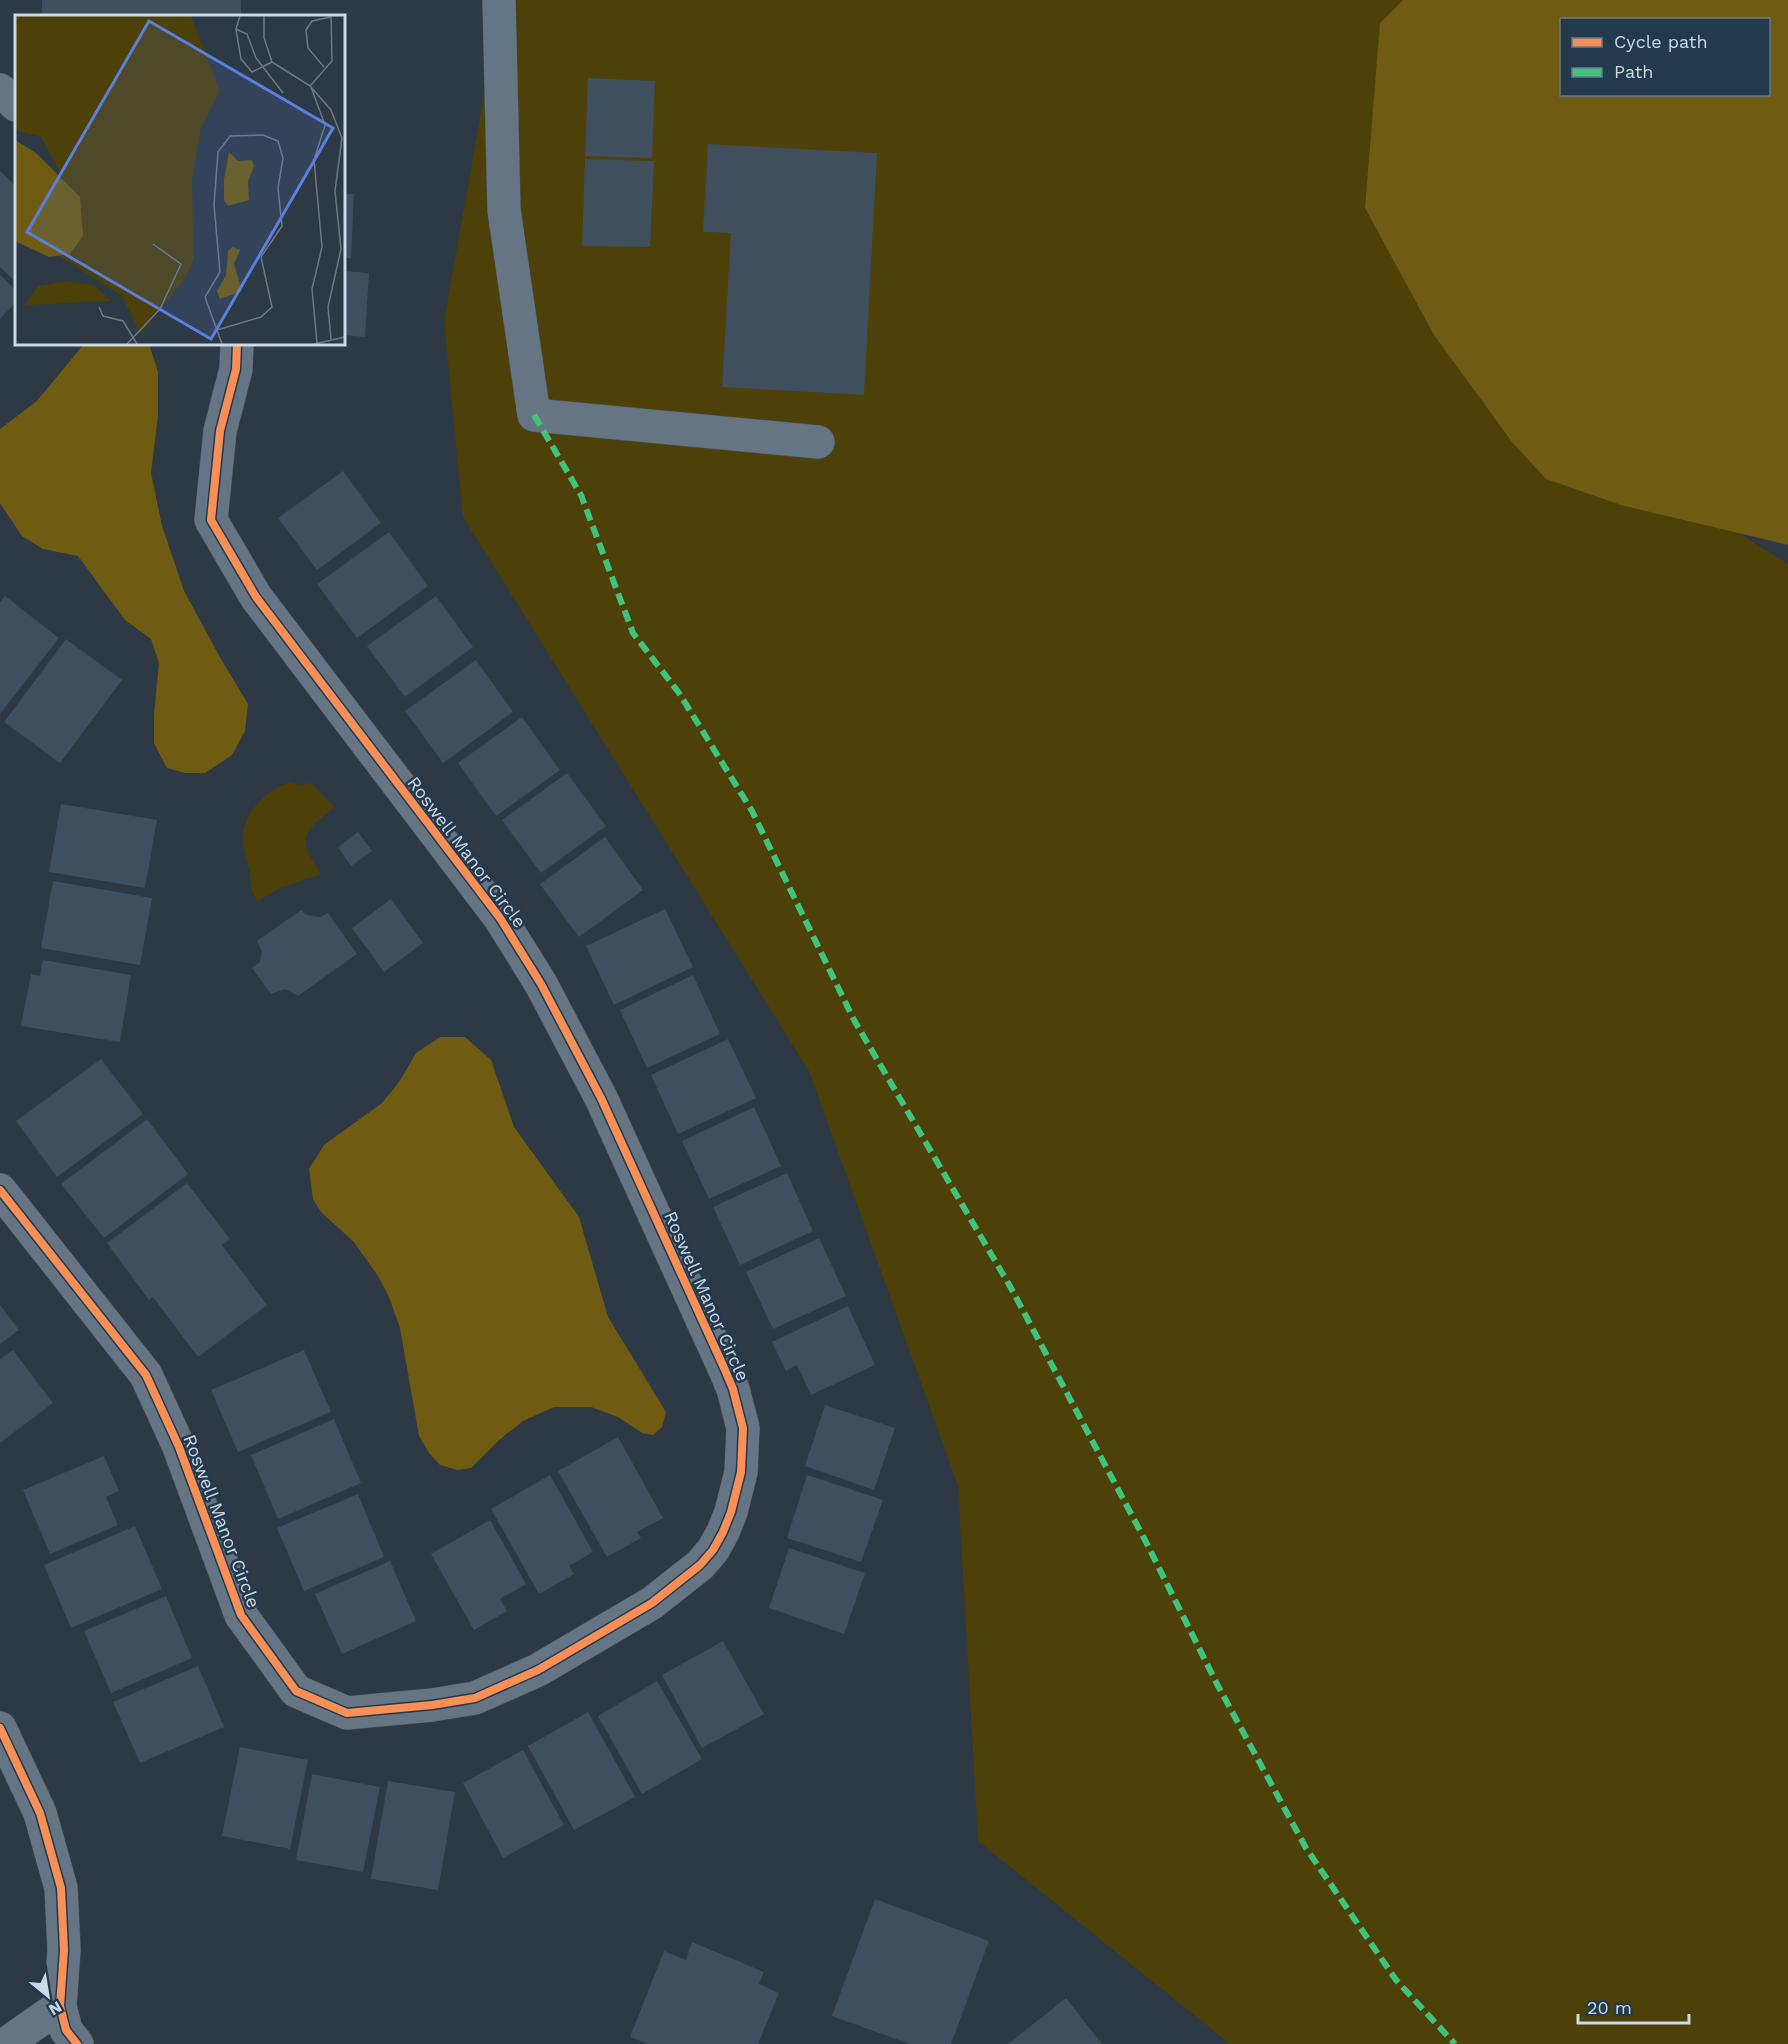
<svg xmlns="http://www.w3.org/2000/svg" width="1788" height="2044" font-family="'Work Sans',sans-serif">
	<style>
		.green { fill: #4d4009 }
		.water { fill: #6f5c12; fill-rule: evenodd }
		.building { fill: #3f4f5d }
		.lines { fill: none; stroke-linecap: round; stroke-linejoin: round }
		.minor-casing { stroke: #4b5660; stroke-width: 34 }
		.minor { stroke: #667584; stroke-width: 33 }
		.quiet { stroke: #40c37c; stroke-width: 6; stroke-dasharray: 12 6; stroke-linecap: butt }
		.cycleway-casing { stroke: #233a4e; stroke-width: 11 }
		.cycleway { stroke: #f78f57; stroke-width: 8 }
		.labels { text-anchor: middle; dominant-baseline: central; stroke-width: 5; stroke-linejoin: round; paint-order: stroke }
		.street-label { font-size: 18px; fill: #ccdae6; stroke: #233a4e }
		.inset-road { fill: none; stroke: #6d7985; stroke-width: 1.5 }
		.view { fill: #5a7fdd; fill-opacity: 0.15; stroke: #5a7fdd; stroke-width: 3 }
		.inset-edge { fill: none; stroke: #ccdae6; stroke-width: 3 }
	</style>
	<rect width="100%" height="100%" fill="#2d3944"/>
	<path class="green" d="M501 0H1470L1553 416 1788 564V2044H1230L978 1841 958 1486 809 1071 463 517 444 321Z
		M290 782 300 785 311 783 335 807C302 833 296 837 321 874L280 888 258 901C249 892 252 882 249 870 247 858 243 849 243 837 243 812 268 789 290 782Z"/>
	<path class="water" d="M1403 0H1788V545L1621 505 1546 479 1512 442 1434 335 1365 208 1380 23ZM1562 20H1768V94H1562Z
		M84 344H149L158 372V415L151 473 162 526 184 591 221 659 248 704 245 731 232 755 205 773H185L167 768 154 743V715L159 663 151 639 125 620 78 556 43 549 22 536 0 503V429L37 401Z
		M440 1037H465L491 1060 514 1127 579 1217 608 1317 666 1412 662 1427 653 1435 642 1433 618 1417 591 1407H554L523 1421 499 1440 471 1468 458 1470 440 1465 429 1453 419 1436 400 1328 389 1297 378 1276 354 1242 321 1212 313 1199 309 1169 324 1145 382 1103 399 1082 416 1053Z"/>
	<path class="building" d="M42 0H241V16H42Z
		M588 78 655 81 652 158 585 156Z
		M708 144 877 153 864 395 722 387 731 233 703 232Z
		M585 159 654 161 650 247 582 246Z
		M0 171 16 186V282L0 267Z
		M344 194H354L351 258H344Z
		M344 271 369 273 365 337 344 335Z
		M0 275 16 290V302L0 319Z
		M343 471 381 523 317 570 278 518Z
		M389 532 428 586 357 638 317 584Z
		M5 596 59 638 0 714V602Z
		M436 596 473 647 405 697 367 646Z
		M66 639 122 680 60 763 4 722Z
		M476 660 513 712 443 763 405 711Z
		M522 717 560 770 496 816 458 763Z
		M567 773 606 826 541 873 502 820Z
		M61 804 157 820 145 888 49 872Z
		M358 832 372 851 351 866 338 847Z
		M605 837 643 890 579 937 540 884Z
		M53 881 152 898 140 965 41 948Z
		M391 899 423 943 384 972 352 928Z
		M665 909 693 967 614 1005 586 946Z
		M301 910 305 914 311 916 320 917 328 913 357 954 298 996 285 989 271 994 252 968 260 962 262 952 257 941Z
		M43 960 131 975 120 1042 21 1026 31 974 40 976Z
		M693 975 720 1034 647 1068 620 1010Z
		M728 1039 756 1098 678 1134 651 1075Z
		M101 1059 143 1114 57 1177 16 1121Z
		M754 1107 781 1166 709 1199 682 1141Z
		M147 1119 188 1174 104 1238 61 1184Z
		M787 1173 813 1231 740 1265 713 1207Z
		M187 1183 230 1239 222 1245 267 1305 198 1357 153 1297 149 1300 107 1243Z
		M819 1238 846 1296 773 1329 746 1272Z
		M0 1305 19 1330 0 1344Z
		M848 1306 875 1365 811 1395 797 1365 786 1371 772 1342Z
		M13 1350 53 1403 0 1443V1359Z
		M304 1350 331 1412 238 1452 211 1390Z
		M825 1405 895 1428 874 1490 805 1466Z
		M334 1419 361 1483 278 1519 251 1455Z
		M618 1437 663 1518 637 1532 641 1538 607 1557 558 1471Z
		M104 1456 119 1491 106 1497 118 1525 50 1554 23 1490Z
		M550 1475 593 1552 569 1566 574 1574 539 1594 491 1509Z
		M807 1475 883 1500 861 1562 787 1538Z
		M358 1494 384 1557 304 1591 277 1528Z
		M490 1520 526 1584 500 1599 507 1611 474 1630 431 1554Z
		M135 1526 162 1589 71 1628 44 1565Z
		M789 1548 865 1573 844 1634 769 1608Z
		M390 1561 416 1621 342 1654 315 1594Z
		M166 1596 192 1658 111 1693 84 1631Z
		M723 1641 764 1714 702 1748 662 1675Z
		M198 1666 224 1727 140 1763 113 1702Z
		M657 1681 702 1759 642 1794 598 1716Z
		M588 1712 635 1797 574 1830 528 1746Z
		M240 1747 308 1760 290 1849 222 1836Z
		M523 1750 564 1825 503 1858 463 1783Z
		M312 1774 380 1787 363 1872 296 1860Z
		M388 1781 455 1792 438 1890 371 1879Z
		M875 1899 989 1941 951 2044H910L832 2016Z
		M692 1942 764 1972 759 1984 779 1993 758 2044H648L630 2037 664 1951 686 1960Z
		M1066 1998 1102 2044H1008Z"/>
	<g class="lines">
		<g class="minor-casing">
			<path id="minor" d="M499 0 504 210 534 415 818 442
				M0 90 16 105
				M0 1190 146 1375 179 1447 241 1615 296 1691 347 1713 432 1705 475 1698 538 1670 652 1603 700 1565 713 1550 723 1532 731 1512 741 1472 743 1428 733 1389 725 1370 601 1098 541 984 500 918 256 597 211 520 220 431 236 369 237 344
				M0 1728 40 1813 61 1888 64 1950 60 2006 66 2030 77 2044
				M6 2044 60 2006"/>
		</g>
		<use href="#minor" class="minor"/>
		<path class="quiet" d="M534 415 581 495 633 633 679 693 752 811 854 1020 1011 1288 1145 1540 1217 1684 1306 1848 1396 1980 1455 2044"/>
		<g class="cycleway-casing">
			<path id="cycleway" d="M0 1190 146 1375 179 1447 241 1615 296 1691 347 1713 432 1705 475 1698 538 1670 652 1603 700 1565 713 1550 723 1532 731 1512 741 1472 743 1428 733 1389 725 1370 601 1098 541 984 500 918 256 597 211 520 220 431 236 369 237 344
				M0 1728 40 1813 61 1888 64 1950 60 2006 66 2030 77 2044"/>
		</g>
		<use href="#cycleway" class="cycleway"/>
	</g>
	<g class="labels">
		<g class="street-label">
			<text transform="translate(467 852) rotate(53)">Roswell Manor Circle</text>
			<text transform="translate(707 1296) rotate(66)">Roswell Manor Circle</text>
			<text transform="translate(222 1521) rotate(69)">Roswell Manor Circle</text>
		</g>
	</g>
	<g transform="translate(15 15)">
		<rect width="330" height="330" fill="#2d3944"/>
		<path d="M0 1H176L205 76 186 113 177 165 179 243 170 264 125 318 107 281 43 240 61 188 26 122 0 115ZM50 266 79 270 96 286 10 290 23 271Z" fill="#4d4009"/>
		<path d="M0 125 21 138 65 182 68 221 55 239 34 242 0 226ZM214 137 223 146 237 145 239 151 233 167 234 185 213 191 209 185V164ZM217 232 225 235 219 249 227 276 205 284 202 276 211 260 213 236Z" fill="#6f5c12"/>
		<path class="inset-road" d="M225 1 221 14 226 44 237 57 257 47M249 1V23L257 47 295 71 317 46 316 2 297 6 291 15 293 33 309 52M221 14 232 19 241 43 268 78M295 71 316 95 327 123 320 176 326 234 313 292 316 324M296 72 310 110 299 145 307 232 297 274 302 328M84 292 88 301 108 306 122 329M202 315 246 302 257 292 246 242 267 211 263 173 268 143 263 126 248 120 215 121 203 137 199 190 205 257 190 282 207 329M112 329 145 294 166 249 138 229M299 329 330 322"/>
		<path class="view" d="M134 6 318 113 196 324 12 217Z"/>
		<rect width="330" height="330" class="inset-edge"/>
	</g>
	<rect x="1560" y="18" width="210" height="78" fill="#233a4e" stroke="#677a8b" stroke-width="1.5"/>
	<rect x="1572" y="38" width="30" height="9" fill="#f78f57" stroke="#677a8b" stroke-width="1.5"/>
	<text x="1614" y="48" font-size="18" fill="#ccdae6">Cycle path</text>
	<rect x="1572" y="68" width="30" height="9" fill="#40c37c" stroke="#677a8b" stroke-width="1.5"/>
	<text x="1614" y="78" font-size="18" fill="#ccdae6">Path</text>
	<g transform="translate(48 1996) rotate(150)" stroke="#233a4e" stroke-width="4.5" paint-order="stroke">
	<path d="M0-4.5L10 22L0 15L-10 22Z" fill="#ccdae6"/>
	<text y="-9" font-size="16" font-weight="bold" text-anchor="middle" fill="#ccdae6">N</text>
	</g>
	<path d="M1578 2014v9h111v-9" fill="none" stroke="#ccdae6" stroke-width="3"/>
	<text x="1587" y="2014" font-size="18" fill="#ccdae6" stroke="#233a4e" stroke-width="4.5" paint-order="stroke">20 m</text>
</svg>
